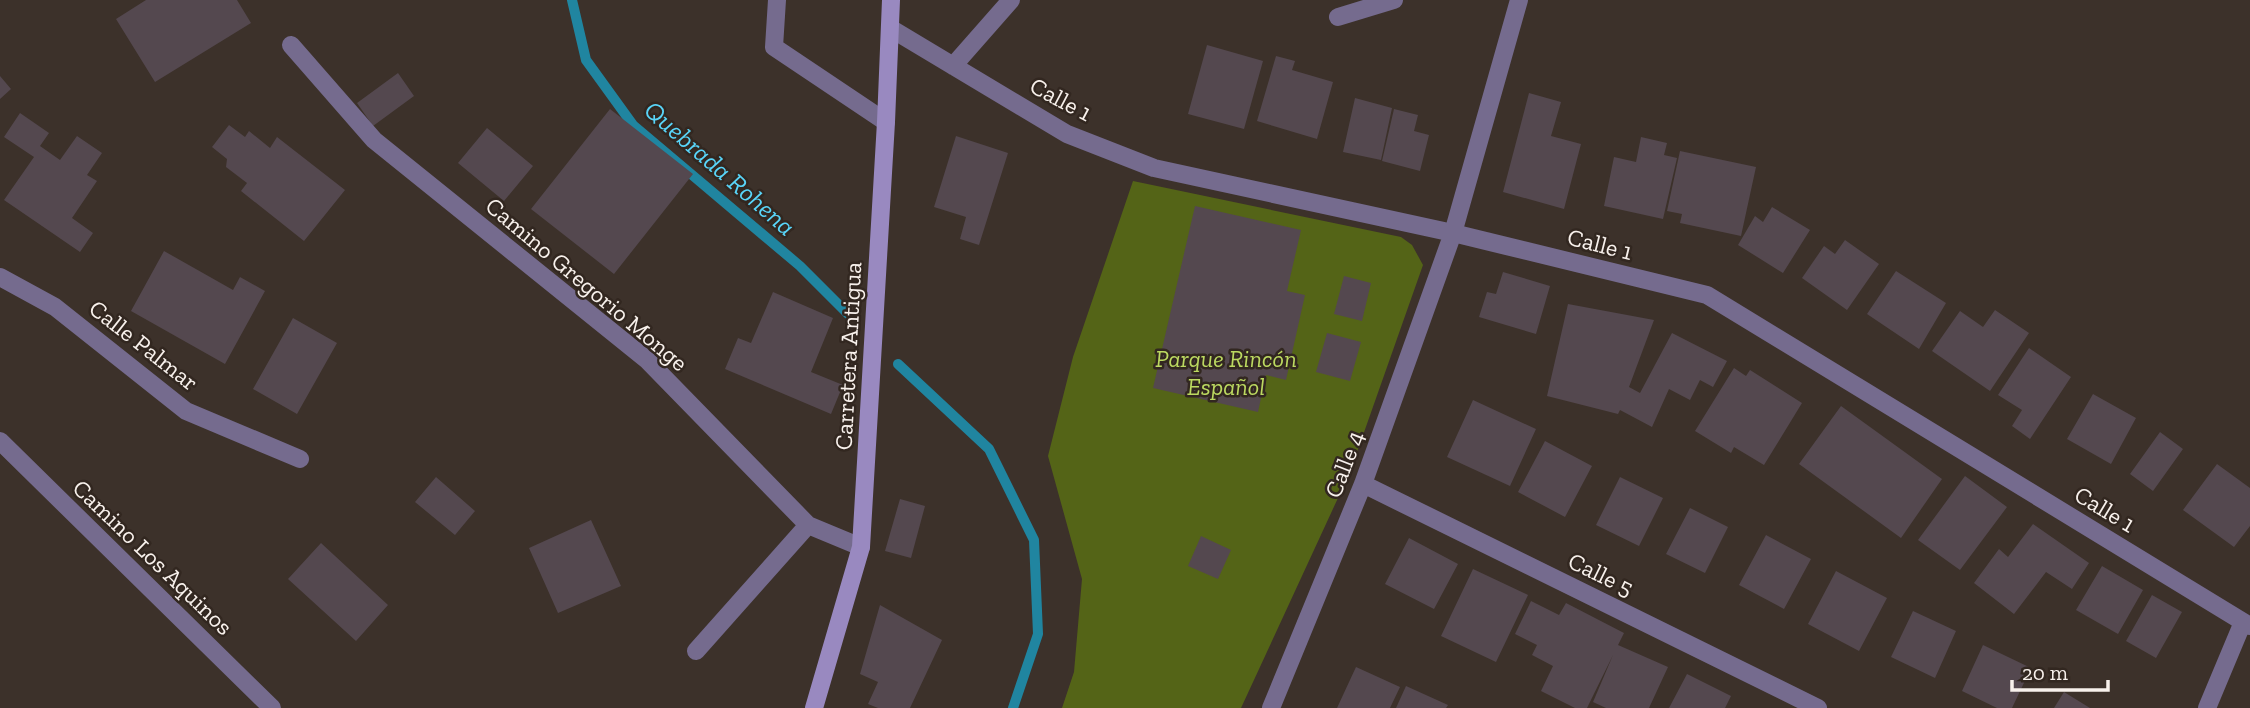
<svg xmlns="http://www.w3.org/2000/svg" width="2250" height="708" font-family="'Zilla Slab',serif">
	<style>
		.green { fill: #546417 }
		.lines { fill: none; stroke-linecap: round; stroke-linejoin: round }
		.stream { stroke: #2085a0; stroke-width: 10 }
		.building { fill: #54484f }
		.lane { stroke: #756b8e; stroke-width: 18 }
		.street { stroke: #756b8e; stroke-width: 18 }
		.secondary { stroke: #9989c0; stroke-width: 18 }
		.labels { text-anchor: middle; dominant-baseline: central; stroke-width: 5; stroke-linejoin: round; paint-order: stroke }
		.street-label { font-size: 24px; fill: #f8f1ec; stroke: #322720 }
		.park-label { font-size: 24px; font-style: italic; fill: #bcd961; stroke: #322720 }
		.water-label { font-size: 26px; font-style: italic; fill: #59d5f9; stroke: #322720 }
	</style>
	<rect width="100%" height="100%" fill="#3c312a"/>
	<path class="green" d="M1133 181 1401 237 1412 245 1423 265 1350 472 1241 708H1062L1074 672 1082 579 1048 456 1073 357Z"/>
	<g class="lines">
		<path class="stream" d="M572 0 586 60 633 125 800 266 848 314
			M898 364 989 449 1034 540 1038 634 1013 708"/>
	</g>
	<path class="building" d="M146 0H237L251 23 155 82 116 19Z
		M1207 45 1263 61 1244 129 1188 114Z
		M1276 56 1295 61 1292 70 1333 82 1317 139 1257 121Z
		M398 73 414 96 373 126 357 103Z
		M0 76 11 89 0 99Z
		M1529 93 1561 102 1551 136 1581 144 1564 209 1503 192Z
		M1355 98 1392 108 1381 160 1343 152Z
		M610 109 693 174 614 274 531 209Z
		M1394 109 1418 115 1414 131 1429 135 1420 171 1382 161Z
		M20 113 49 133 40 146 60 160 77 136 102 153 87 175 97 181 72 218 93 233 80 252 4 200 34 157 4 137Z
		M229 125 245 137 249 131 270 148 277 137 345 190 304 241 241 191 247 183 226 167 227 159 212 147Z
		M487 128 533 166 504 201 458 163Z
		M956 136 1008 153 979 245 960 239 966 217 934 207Z
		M1641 137 1667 143 1664 155 1677 158 1663 219 1604 206 1614 157 1636 162Z
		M1680 151 1756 167 1741 236 1680 223 1682 214 1667 211Z
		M1195 206 1301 230 1287 291 1305 295 1286 380 1266 375 1258 412 1153 388Z
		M1772 207 1810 230 1783 273 1738 245 1755 216 1763 222Z
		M1845 240 1879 264 1847 310 1802 278 1824 246 1835 254Z
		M164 251 233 290 240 277 265 291 225 364 131 311Z
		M1896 271 1946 303 1919 349 1867 314Z
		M1503 272 1550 286 1536 334 1479 317 1487 292 1496 294Z
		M1344 276 1371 283 1362 321 1334 314Z
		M773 292 833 318 811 372 843 385 831 414 725 369 738 338 751 343Z
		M1568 304 1654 320 1629 387 1640 393 1672 333 1727 361 1713 387 1700 380 1690 400 1669 389 1652 427 1620 410 1618 414 1547 396Z
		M1995 310 2029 333 1990 391 1932 351 1960 311 1983 327Z
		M293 318 337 343 297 414 253 389Z
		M1327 333 1361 342 1350 381 1316 372Z
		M2029 348 2071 377 2030 439 2012 426 2022 410 1998 395Z
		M1734 368 1746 376 1750 370 1802 403 1764 465 1734 447 1731 453 1695 431Z
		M2093 394 2136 418 2111 464 2067 439Z
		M1473 400 1536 429 1510 486 1447 457Z
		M1841 406 1942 479 1901 538 1799 464Z
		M2160 432 2183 449 2153 491 2130 474Z
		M1545 441 1592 466 1565 517 1518 492Z
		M2217 464 2250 488V526L2234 547 2183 510Z
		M1965 476 2007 507 1960 570 1918 540Z
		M436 477 475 511 455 535 415 502Z
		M1620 477 1663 498 1639 546 1596 525Z
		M900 499 925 506 911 558 885 551Z
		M1690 508 1728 527 1705 573 1666 554Z
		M591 520 621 586 558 613 529 548Z
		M2033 524 2089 563 2072 589 2046 572 2014 614 1974 583 1999 549 2008 557Z
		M1766 535 1811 559 1784 609 1739 585Z
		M1201 536 1231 550 1218 579 1188 566Z
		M1409 538 1458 564 1434 609 1385 584Z
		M321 543 388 605 356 641 288 579Z
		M2102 566 2143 590 2118 634 2076 610Z
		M1473 569 1528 595 1496 662 1441 636Z
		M1836 571 1887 598 1859 651 1808 624Z
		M2152 595 2182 612 2156 658 2126 641Z
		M1531 601 1559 615 1566 603 1624 633 1618 645 1668 667 1649 708H1606L1593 702 1613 655 1587 708H1575L1541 691 1553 666 1532 655 1537 645 1515 634Z
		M880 605 942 640 910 708H878L868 704 878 682 860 674Z
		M1913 611 1956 631 1935 678 1891 657Z
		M1983 645 2031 668 2012 708H1997L1962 691Z
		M1356 667 1400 687 1390 708H1337Z
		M1687 674 1731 696 1725 708H1669Z
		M1406 686 1448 705 1446 708H1396Z
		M2064 692 2090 708H2054Z"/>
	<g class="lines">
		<path class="lane" d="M1338 17 1394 0"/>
		<path class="street" d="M777 0 774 47 886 122
			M890 28 1067 134 1154 168 1453 233 1707 295 2250 626
			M291 45 374 140 647 360 808 525 861 547
			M953 66 1011 0
			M0 277 55 307 186 411 300 459
			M0 441 272 708
			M1363 484 1818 708
			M696 651 808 525
			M1271 708 1363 484 1453 233 1519 0
			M2207 708 2243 622"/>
		<path class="secondary" d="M814 708 861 547 886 122 891 0"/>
	</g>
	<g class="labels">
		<g class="street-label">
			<text transform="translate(1061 99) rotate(28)">Calle 1</text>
			<text transform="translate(1600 244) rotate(14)">Calle 1</text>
			<text transform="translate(587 284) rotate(40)">Camino Gregorio Monge</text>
			<text transform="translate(144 345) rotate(38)">Calle Palmar</text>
			<text transform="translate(848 356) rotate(-87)">Carretera Antigua</text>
			<text transform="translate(1344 464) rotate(-69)">Calle 4</text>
			<text transform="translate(2105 509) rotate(31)">Calle 1</text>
			<text transform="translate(153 557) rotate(44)">Camino Los Aquinos</text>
			<text transform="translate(1601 574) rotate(26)">Calle 5</text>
		</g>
		<g class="park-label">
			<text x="1226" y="358">Parque Rincón<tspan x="1226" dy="28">Español</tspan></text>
		</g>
		<g class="water-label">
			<text transform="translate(720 168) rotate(41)">Quebrada Rohena</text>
		</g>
	</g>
	<path d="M2012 680v10h96v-10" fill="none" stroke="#f8f1ec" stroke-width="3.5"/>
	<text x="2022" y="680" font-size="21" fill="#f8f1ec" stroke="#322720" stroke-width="5" paint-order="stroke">20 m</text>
</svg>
